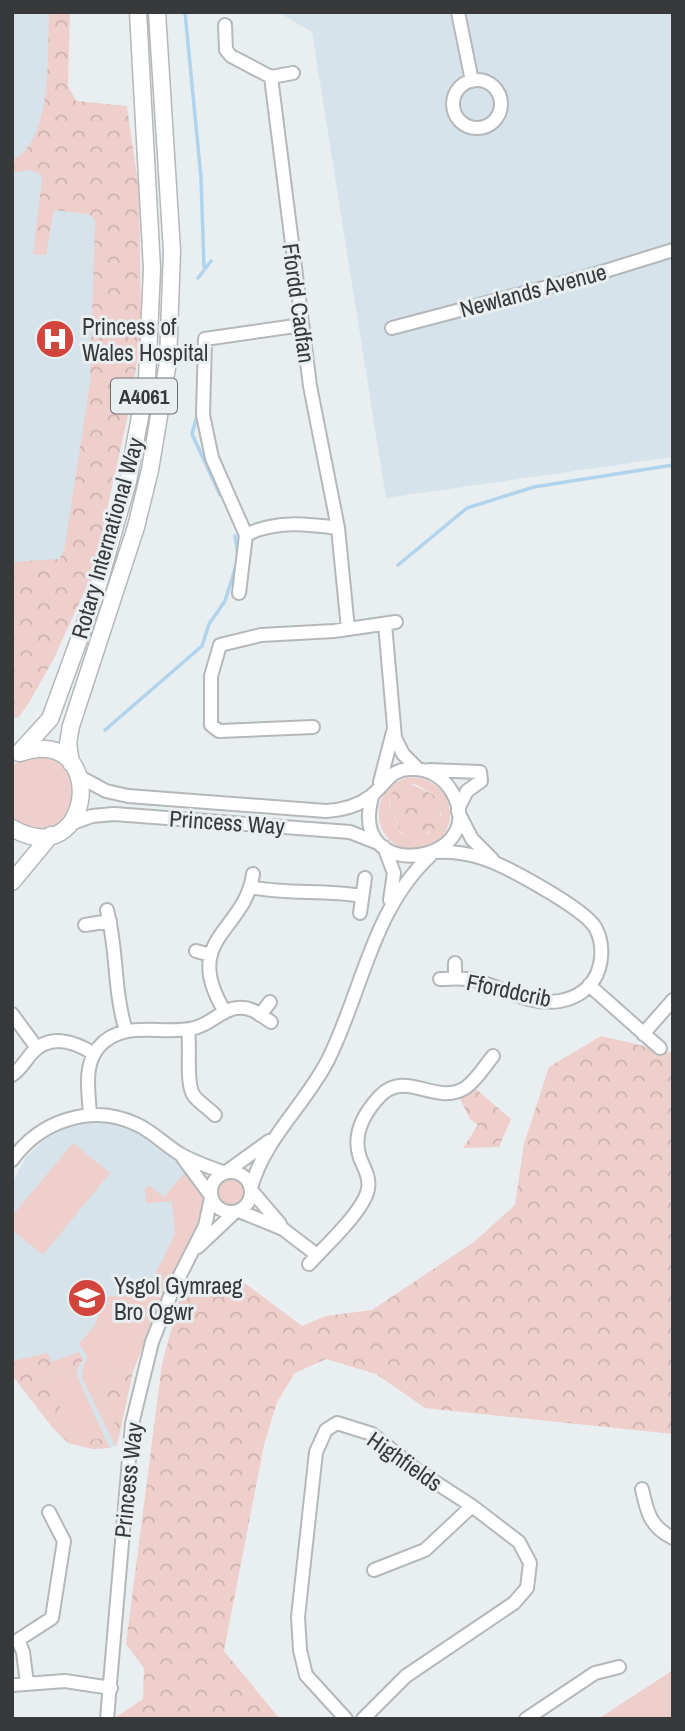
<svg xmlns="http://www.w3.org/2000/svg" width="685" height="1731" font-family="'Archivo Narrow',sans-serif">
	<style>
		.built { fill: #d7e3ea }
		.grass { fill: #efcfcb; fill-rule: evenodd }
		.forest { fill: url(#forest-crowns) }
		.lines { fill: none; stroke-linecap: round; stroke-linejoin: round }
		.stream { stroke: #b0d4ee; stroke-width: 3.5 }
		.minor-casing { stroke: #b4b8bb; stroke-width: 16 }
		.major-casing { stroke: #b4b8bb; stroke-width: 19 }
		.minor { stroke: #fff; stroke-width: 12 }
		.major { stroke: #fff; stroke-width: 16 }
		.labels { text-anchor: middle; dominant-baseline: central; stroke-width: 6; stroke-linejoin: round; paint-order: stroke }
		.shield { fill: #e9eef1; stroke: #6c6f71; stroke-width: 2 }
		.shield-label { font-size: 21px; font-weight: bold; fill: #37393a }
		.street-label { font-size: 23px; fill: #37393a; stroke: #e9eef1 }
		.poi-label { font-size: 23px; fill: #37393a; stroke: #e9eef1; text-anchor: start }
	</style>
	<defs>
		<pattern id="forest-crowns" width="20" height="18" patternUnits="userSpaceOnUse" patternTransform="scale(1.75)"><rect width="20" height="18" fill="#efcfcb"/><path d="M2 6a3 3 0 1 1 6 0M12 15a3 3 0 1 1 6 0" fill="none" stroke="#ceb2af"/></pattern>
	</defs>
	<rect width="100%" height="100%" fill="#e9eef1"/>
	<path class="built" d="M12 12H60L64 88 104 225 90 453 72 553 50 563 12 562Z
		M278 12H673V457L386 498 312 32Z
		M109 1122 141 1133 167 1150 187 1170 198 1226 173 1271 150 1325 133 1371 116 1447 93 1449 68 1443 52 1427 12 1375V1183L26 1157 46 1138 75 1124Z"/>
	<path class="grass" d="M47 756C105 782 59 856 12 819V766L23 758Z
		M406 778C455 772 467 838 422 848 377 858 360 794 406 778ZM400 784H415L438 797 441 815 430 833 407 838 400 833 389 802Z
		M73 1143 110 1173 43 1255 12 1230V1216Z
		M187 1170 202 1193 205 1204 202 1215 173 1271 133 1371 106 1367 103 1399 120 1433 116 1447 82 1378V1371L87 1356 79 1344 94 1326 106 1297 146 1293 175 1234 172 1201 146 1203 145 1190 149 1185 164 1197Z
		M218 1192a13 13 0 1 1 26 0a13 13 0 1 1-26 0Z
		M77 1369V1376L105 1438 79 1441 72 1439 33 1381Z
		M673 1670V1719H598Z"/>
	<path class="forest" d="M49 12H70L68 86 76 101 127 106 139 191 141 315 138 356 127 419 93 573 53 660 30 701 19 717 12 719V562L59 559 64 551 90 383 95 220 89 214 54 210 46 255 33 254 42 179 40 174 29 170 12 173V160C54 141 47 51 49 12Z
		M407 782 438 797 441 807 438 826C430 833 411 845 402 834 398 830 398 823 395 818 387 803 388 787 407 782Z
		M601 1036 673 1053V1434L425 1408 376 1374 326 1359 295 1373 277 1402 264 1445 224 1651 280 1719H113L143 1699 144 1668 126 1644 162 1364 180 1297 236 1281 246 1284 302 1326 326 1316 372 1310 474 1242 515 1205 524 1144 549 1067Z
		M476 1089 511 1119 499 1147 463 1148 478 1125 470 1119 460 1099Z
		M79 1352 83 1360 77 1369 34 1381 68 1394 56 1414 72 1439 80 1441 105 1438 110 1448 93 1449 68 1443 52 1427 12 1375V1361L48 1353 51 1362Z
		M106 1367 133 1371 120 1433 103 1399Z"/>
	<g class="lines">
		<path class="stream" d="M185 12 201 178 204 267
			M198 278 211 261
			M198 412 192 434 220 495
			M235 536 238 555
			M398 565 467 508 534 487 673 465
			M105 730 202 646 209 624 225 601 236 566"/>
		<g class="minor-casing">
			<path id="minor" d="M458 12 472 81
				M225 25 226 50 231 56 271 77 310 386 338 528
				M271 77 293 73
				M453 104a24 24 0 1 1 48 0a24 24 0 1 1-48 0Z
				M392 328 589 276 673 250
				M246 535 212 458 203 415 205 339 302 325
				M239 593 246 535C275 520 307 524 338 528L348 629
				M385 624 395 738 403 754 418 769
				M313 727 219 731 211 725V676L220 645 261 635 334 631 396 622
				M429 770 480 772 481 781 467 791 458 809
				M80 777 106 791 128 796 326 811C342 810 358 806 371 796 386 784 390 768 413 769 430 769 444 778 452 792 494 864 343 888 373 794
				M380 782 393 732
				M458 812 472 839 492 859
				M70 824 92 816 114 814 350 832 378 843
				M384 847 394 873 390 900
				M434 852C451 851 466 853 482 858 505 865 583 908 595 927 603 941 603 959 597 974 590 989 576 998 560 1001 531 1006 504 988 477 981 465 977 452 979 440 979
				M251 887C288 895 325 889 362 896
				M107 910C118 953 113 988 126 1031
				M360 913 365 878
				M85 925 110 921
				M196 951 211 955
				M455 963V978
				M589 985 660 1048
				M225 1012C180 938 245 932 253 874
				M12 1014 37 1048
				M260 1015 270 1002
				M188 1030C191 1047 185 1084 194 1096 200 1103 209 1109 215 1115
				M643 1034 673 1000
				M12 1075C21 1069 25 1061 31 1054 49 1033 74 1041 94 1054
				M90 1115C89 1094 83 1066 98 1048 122 1018 163 1036 194 1028 210 1025 222 1009 237 1008 251 1006 261 1015 271 1022
				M183 1158 211 1196
				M12 1160C40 1121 91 1103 136 1124 152 1131 165 1145 180 1154 194 1162 209 1167 225 1173
				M211 1192a20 20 0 1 1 40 0a20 20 0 1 1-40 0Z
				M226 1172 269 1141
				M251 1188C264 1139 305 1105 328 1060 362 992 372 910 430 856
				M251 1190 280 1224
				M239 1211 283 1229 317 1255
				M198 1247 235 1212
				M309 1264C325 1246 364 1211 368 1189 370 1177 364 1168 360 1158 352 1135 364 1113 380 1096 406 1069 436 1106 465 1088 476 1081 484 1067 493 1056
				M642 1489C647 1512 650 1527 673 1538
				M374 1570 425 1550 472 1506
				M27 1683 23 1652 18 1640 52 1618 64 1541 49 1512
				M12 1685 65 1681 111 1688
				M107 1719 132 1424 152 1342 173 1289 205 1226 211 1198
				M346 1719 306 1675 300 1650 298 1617 316 1452 326 1430 337 1423 372 1434 418 1471 472 1506 519 1542 530 1563 527 1588 514 1603 406 1676 363 1719
				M526 1719 595 1673 619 1667"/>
		</g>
		<g class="major-casing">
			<path id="major" d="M19 753 50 719 96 593 128 481 147 379 152 269 138 12
				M71 763 68 743 71 726 136 527 150 470 168 362 172 251 157 12
				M12 828C95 876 109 722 20 753
				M12 882 51 835"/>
		</g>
		<use href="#minor" class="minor"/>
		<use href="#major" class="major"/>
	</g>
	<defs>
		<g id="hospital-disc" transform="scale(2.0125)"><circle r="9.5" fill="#d2443c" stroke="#e9eef1"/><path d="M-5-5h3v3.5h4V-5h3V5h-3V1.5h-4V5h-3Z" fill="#fff"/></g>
		<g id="school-disc" transform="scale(2.0125)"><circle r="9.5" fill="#d2443c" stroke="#e9eef1"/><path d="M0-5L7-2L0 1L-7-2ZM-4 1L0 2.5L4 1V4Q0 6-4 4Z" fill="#fff"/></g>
	</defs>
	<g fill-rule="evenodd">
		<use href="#hospital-disc" x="55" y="339"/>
		<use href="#school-disc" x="87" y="1298"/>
	</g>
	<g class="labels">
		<rect class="shield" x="111" y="378.5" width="66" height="35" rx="5"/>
		<g class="shield-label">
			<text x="144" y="396">A4061</text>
		</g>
		<g class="street-label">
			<text transform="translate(533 290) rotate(-15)">Newlands Avenue</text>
			<text transform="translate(299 303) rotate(82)">Ffordd Cadfan</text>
			<text transform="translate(107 538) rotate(-74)">Rotary International Way</text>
			<text transform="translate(227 822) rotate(4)">Princess Way</text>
			<text transform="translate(509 990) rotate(12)">Fforddcrib</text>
			<text transform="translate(405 1461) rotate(35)">Highfields</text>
			<text transform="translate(128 1480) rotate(-84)">Princess Way</text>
		</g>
		<g class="poi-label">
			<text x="82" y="326">Princess of<tspan x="82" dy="26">Wales Hospital</tspan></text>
			<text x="114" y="1285">Ysgol Gymraeg<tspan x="114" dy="26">Bro Ogwr</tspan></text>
		</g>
	</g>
	<rect width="685" height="1731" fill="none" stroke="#37393a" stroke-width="28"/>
</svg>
